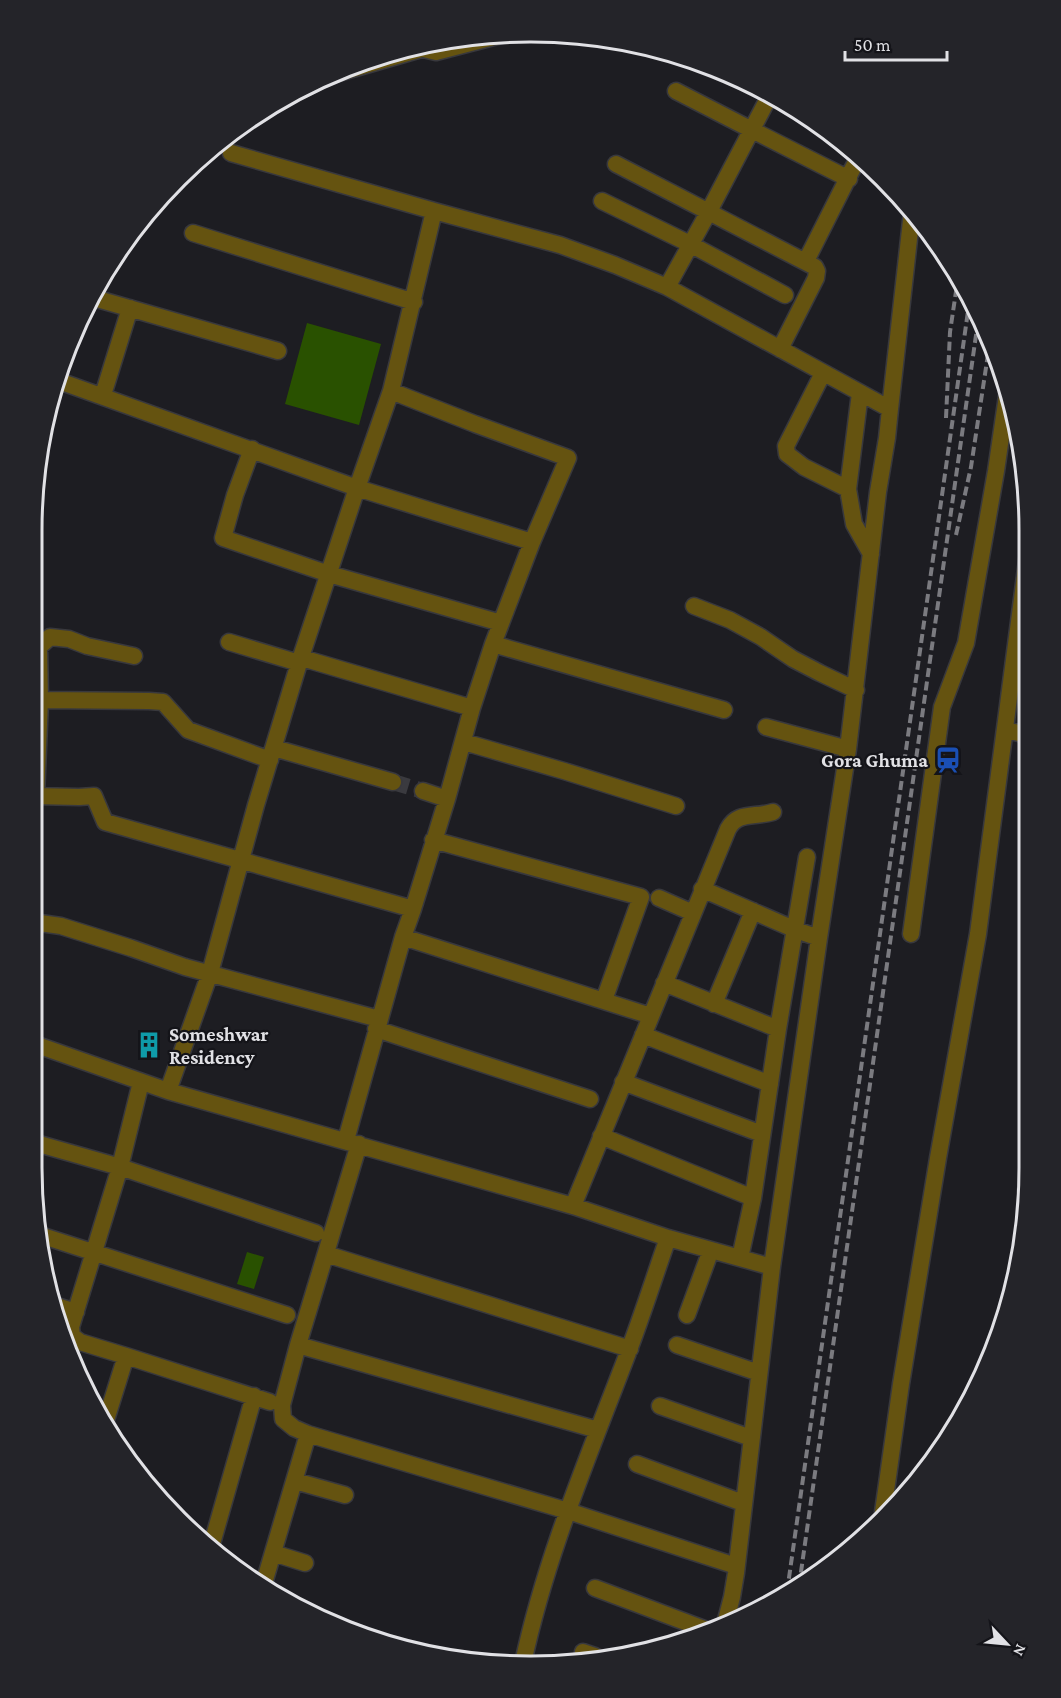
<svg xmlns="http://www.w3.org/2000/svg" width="1061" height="1698" font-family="'Crimson Pro',serif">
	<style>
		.green { fill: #295100 }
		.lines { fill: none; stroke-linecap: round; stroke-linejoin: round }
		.minor-tunnel { stroke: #3a3a3f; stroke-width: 16; stroke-dasharray: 16 8; stroke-linecap: butt }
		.minor-casing { stroke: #38383d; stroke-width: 19 }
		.minor { stroke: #655310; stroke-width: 16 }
		.rail { stroke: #7b7b80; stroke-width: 4; stroke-dasharray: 9 4.5; stroke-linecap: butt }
		.labels { text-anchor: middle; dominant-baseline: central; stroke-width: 4.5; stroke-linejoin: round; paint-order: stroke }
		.poi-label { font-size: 20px; font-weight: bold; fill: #e1e1e5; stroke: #141419; text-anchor: end }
		.rim { fill: none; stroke: #e1e1e5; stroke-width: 3 }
	</style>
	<rect width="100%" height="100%" fill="#1d1d22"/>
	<path class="green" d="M307 323 381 344 359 425 285 404Z
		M247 1252 264 1257 254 1289 237 1284Z"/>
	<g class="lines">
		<path class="minor-tunnel" d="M393 782 423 791"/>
		<g class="minor-casing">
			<path id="minor" d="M415 47 436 52 505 34
				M338 73 421 49
				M676 91 752 130 849 179
				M231 153 434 211
				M616 164 815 267 817 271 816 278 780 349
				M602 201 690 244 785 295
				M193 233 414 302
				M806 261 858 158
				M667 287 708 213 770 95
				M94 298 278 351
				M823 373 786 446 787 454 804 467 848 489
				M59 381 357 488 532 542
				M391 391 434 211 560 245 615 265 667 287 890 409 887 438 878 492 848 749 819 938 772 1267 736 1573 732 1597 726 1620
				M860 393 848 489 854 524 871 554
				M103 395 130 308
				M890 409 912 212
				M252 449 235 495 223 538 329 574 501 623
				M694 606 730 620 761 637 793 659 820 673 856 690
				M229 642 299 663
				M493 644 724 710
				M302 658 472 708
				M40 700 149 701 163 702 188 730 270 760
				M766 727 848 749
				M1006 730 1027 735
				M464 742 564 771 676 806
				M274 748 393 782
				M423 791 447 799
				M34 796 79 797 94 796 105 822 413 909
				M36 796 40 700 39 647 50 637 69 639 87 646 134 656
				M433 840 641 897 604 1000
				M702 889 796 930 819 938
				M659 898 693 913
				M33 922 61 926 131 948 185 967 379 1019
				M911 934 942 707 966 643 996 471 1008 389
				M403 937 651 1016
				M664 983 778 1029
				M714 1004 753 911
				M376 1029 590 1099
				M643 1035 770 1084
				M32 1047 37 1045 168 1091 573 1206 668 1238C655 1275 643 1313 629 1350 590 1453 546 1555 523 1663
				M141 1082 120 1167 71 1327 72 1336 80 1342 126 1356 270 1402
				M623 1082 762 1134
				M168 1091 210 973 256 805 299 663 357 488 391 391 475 424 568 458 532 542 493 644 472 708 447 799 413 909 403 937 346 1140
				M601 1136 753 1198
				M32 1142 120 1167 316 1233
				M359 1144 298 1345 282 1405 283 1419 294 1428 308 1434 568 1511 736 1566
				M573 1206 728 829C738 811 754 818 773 812
				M43 1236 287 1315
				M668 1238 772 1267
				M326 1254 630 1349
				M740 1258 753 1198 778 1029 807 857
				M54 1305 76 1312
				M687 1315 711 1250
				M298 1345 598 1430
				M677 1345 759 1373
				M660 1406 751 1438
				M105 1423 126 1356
				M637 1464 743 1503
				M295 1481 345 1495
				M883 1512 901 1384 938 1158 978 934 1028 553
				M211 1547 254 1396
				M273 1553 305 1563
				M264 1583 308 1434
				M595 1588 704 1629
				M583 1652 595 1656"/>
		</g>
		<use href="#minor" class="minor"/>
		<path class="rail" d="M946 418 950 332 958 278
			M956 535 971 467 990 341
			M799 1586 979 314
			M787 1592 970 297"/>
	</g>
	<defs>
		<g id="station-bare" transform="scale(2.07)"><path d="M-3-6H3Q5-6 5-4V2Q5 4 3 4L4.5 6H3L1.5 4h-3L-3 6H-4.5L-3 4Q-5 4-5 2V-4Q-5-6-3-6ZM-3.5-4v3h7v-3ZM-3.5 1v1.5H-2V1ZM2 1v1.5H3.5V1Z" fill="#1a4fb4" stroke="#141419" stroke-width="2.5" paint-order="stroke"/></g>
		<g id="building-bare" transform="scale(2.07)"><path d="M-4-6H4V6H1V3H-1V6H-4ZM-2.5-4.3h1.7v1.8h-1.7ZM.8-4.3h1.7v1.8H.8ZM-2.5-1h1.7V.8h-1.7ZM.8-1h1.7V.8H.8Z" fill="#0f9aa8" stroke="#141419" stroke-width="2.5" paint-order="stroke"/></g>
	</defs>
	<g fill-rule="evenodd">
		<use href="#station-bare" x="948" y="760"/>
		<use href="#building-bare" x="149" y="1045"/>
	</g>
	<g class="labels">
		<g class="poi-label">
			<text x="928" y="760">Gora Ghuma</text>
			<text x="169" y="1034" text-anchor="start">Someshwar<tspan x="169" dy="23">Residency</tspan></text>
		</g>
	</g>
	<path d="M0 0H1061V1698H0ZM530 42H531A488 488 0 0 1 1019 530V1168A488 488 0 0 1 531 1656H530A488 488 0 0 1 42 1168V530A488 488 0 0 1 530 42Z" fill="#242429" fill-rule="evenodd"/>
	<path class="rim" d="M530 42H531A488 488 0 0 1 1019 530V1168A488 488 0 0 1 531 1656H530A488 488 0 0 1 42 1168V530A488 488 0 0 1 530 42Z"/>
	<g transform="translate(1007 1644) rotate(116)" stroke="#141419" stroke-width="4.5" paint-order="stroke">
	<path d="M0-4.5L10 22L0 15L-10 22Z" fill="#e1e1e5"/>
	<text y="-9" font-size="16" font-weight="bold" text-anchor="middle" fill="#e1e1e5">N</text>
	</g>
	<path d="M845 51v9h102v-9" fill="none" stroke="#e1e1e5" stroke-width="3"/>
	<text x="854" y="51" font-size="18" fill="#e1e1e5" stroke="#141419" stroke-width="4.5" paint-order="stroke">50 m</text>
</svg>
